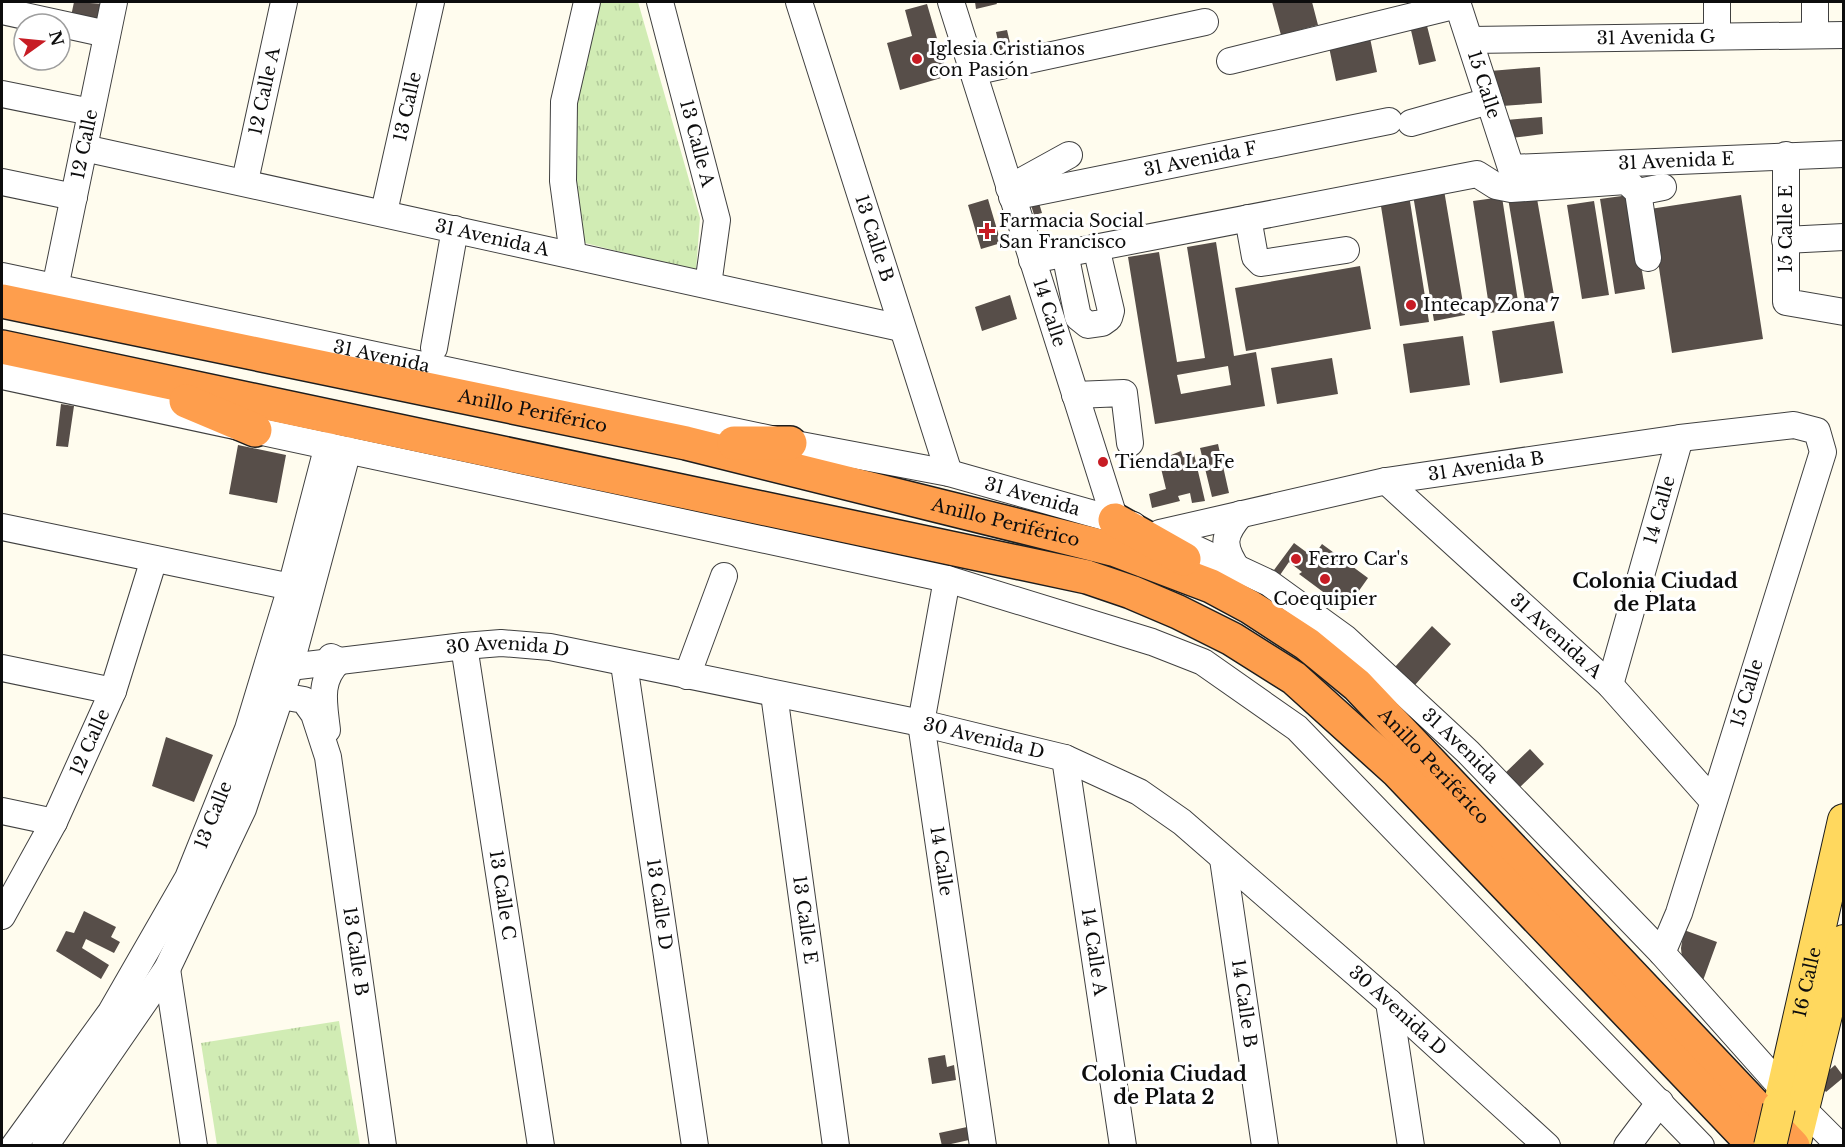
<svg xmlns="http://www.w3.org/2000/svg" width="1845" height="1147" font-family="'Libre Baskerville',serif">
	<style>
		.park { fill: url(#park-tufts) }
		.building { fill: #574e49; fill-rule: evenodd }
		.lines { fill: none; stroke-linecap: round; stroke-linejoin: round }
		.minor-casing { stroke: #404040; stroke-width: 28 }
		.major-casing { stroke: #1e1e1e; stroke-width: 34 }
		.highway-casing { stroke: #1e1e1e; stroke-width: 36 }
		.minor { stroke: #fff; stroke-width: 26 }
		.major { stroke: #ffd85e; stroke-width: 32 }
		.highway { stroke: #fe9e4d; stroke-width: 33 }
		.major-bridge-casing { stroke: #1e1e1e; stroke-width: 34; stroke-linecap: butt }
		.major-bridge { stroke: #ffd85e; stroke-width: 32 }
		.poi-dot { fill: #c71c24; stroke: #fff; stroke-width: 2 }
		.labels { text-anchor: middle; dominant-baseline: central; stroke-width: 6; stroke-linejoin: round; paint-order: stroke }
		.street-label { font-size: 18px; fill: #0d0d0d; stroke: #fff }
		.poi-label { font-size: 18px; fill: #0d0d0d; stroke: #fff; text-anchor: start }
		.neighbourhood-label { font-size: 20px; font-weight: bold; fill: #0d0d0d; stroke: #fff }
	</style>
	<defs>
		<pattern id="park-tufts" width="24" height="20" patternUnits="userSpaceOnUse" patternTransform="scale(1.5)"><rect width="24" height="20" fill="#d1ecb4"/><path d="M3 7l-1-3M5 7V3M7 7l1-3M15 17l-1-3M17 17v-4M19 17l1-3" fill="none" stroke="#b2c99a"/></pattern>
	</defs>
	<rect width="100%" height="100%" fill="#fffcee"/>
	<path class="park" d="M599 2H638L700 218 696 271 585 243 574 179 575 102Z
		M339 1021 360 1145H217L201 1043Z"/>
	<path class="building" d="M74 2 105 4 100 27 70 21Z
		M975 2H996L997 4 976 9Z
		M1272 2H1312L1318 25 1281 35Z
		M927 4 948 76 900 90 887 43 912 36 905 10Z
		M1426 22 1436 61 1419 65 1410 26Z
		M1007 30 1011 47 1000 50 996 32Z
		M1370 38 1377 72 1336 81 1329 47Z
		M1540 67 1542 103 1502 106 1490 71Z
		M1542 117 1543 134 1511 138 1506 120Z
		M1444 190 1465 315 1434 321 1413 195Z
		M1536 193 1555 301 1526 306 1508 198Z
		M1409 195 1429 322 1400 326 1380 200Z
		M1629 195 1645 289 1615 294 1600 199Z
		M1741 195 1763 339 1672 353 1650 209Z
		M1502 197 1519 308 1490 313 1473 201Z
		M988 199 1001 243 981 249 968 205Z
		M1594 201 1609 295 1582 299 1567 205Z
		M1039 203 1042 213 1034 215 1031 205Z
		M1216 242 1234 356 1256 352 1265 406 1155 424 1128 257 1159 252 1177 362 1205 358 1187 247ZM1228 366 1231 385 1181 394 1177 375Z
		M1360 266 1371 329 1246 351 1235 288Z
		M1010 295 1017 319 982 331 975 307Z
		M1554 321 1563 373 1500 383 1492 331Z
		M1463 336 1470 385 1410 393 1403 344Z
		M1332 358 1338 394 1277 404 1271 368Z
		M61 404 74 406 68 447 56 446Z
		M1218 444 1229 493 1212 497 1200 448Z
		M238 445 286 455 277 503 229 494Z
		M1181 451 1183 457 1194 454 1205 501 1192 503 1190 493 1178 496 1180 501 1152 508 1149 494 1166 489 1159 460Z
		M1294 543 1313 557 1322 544 1368 578 1346 609 1299 574 1302 572 1289 562 1280 575 1274 570Z
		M1432 626 1451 644 1415 685 1395 667Z
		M166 737 213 755 194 802 152 786Z
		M1530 749 1544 764 1517 790 1502 776Z
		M84 911 116 927 111 937 120 942 114 953 86 939 82 948 109 965 101 979 56 951 66 931 74 933Z
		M1684 930 1717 942 1701 986 1682 960 1681 948Z
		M945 1055 947 1067 954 1065 956 1080 932 1084 928 1058Z
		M1835 1065 1844 1077 1826 1092 1817 1081Z
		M967 1127 969 1140 942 1146 939 1133Z"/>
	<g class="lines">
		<g class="minor-casing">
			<g id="minor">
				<path id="s1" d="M660 2 717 220 708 285"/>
				<path id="s2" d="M799 2 949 473"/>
				<path id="s3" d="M951 2 1115 520"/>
				<path id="s4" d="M1457 2 1511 168 1844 154"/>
				<path d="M1717 2V36"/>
				<path d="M1815 2V35"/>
				<path d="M2 11 107 34"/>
				<path id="s5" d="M1470 40 1844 35"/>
				<path d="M1230 61 1458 5"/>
				<path d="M973 72 1205 22"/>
				<path d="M2 94 91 112"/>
				<path d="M1411 123 1489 101"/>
				<path id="s6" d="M84 148 901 328"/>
				<path d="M1786 155V302L1844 312"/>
				<path id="s7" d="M245 181 284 2"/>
				<path d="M2 182 74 197"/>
				<path d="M1009 188 1069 155"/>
				<path d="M1638 192 1663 187"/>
				<path id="s8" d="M1012 197 1389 121"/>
				<path id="s9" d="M384 212 431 2"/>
				<path d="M1248 218 1255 257 1261 263 1346 250"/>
				<path d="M1785 240 1844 237"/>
				<path d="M1065 253 1078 317 1088 325 1102 323 1109 318 1111 311 1096 247"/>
				<path d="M573 255 563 181 564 102 587 2"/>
				<path d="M1032 260 1477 174 1496 186 1511 189 1626 181 1638 192 1648 258"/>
				<path id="s10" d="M2 276 790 443 949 473 1133 525"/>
				<path id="s11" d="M55 288 114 2"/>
				<path d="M434 348 455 229"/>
				<path d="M2 376 947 579 1152 642 1203 662 1297 728 1701 1146"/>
				<path d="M1075 395 1124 393 1130 443"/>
				<path id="s12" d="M1386 481 1610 685 1713 801"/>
				<path d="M2 527 291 587"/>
				<path id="s13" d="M1160 533 1386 481 1680 438 1794 425 1817 431 1823 452 1679 913 1662 953"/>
				<path id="s14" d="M1168 536 1269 583 1345 638 1468 752 1662 953 1783 1089 1840 1146"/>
				<path d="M1238 570C1222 546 1222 536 1241 514"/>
				<path id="s15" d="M947 579 921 723 983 1146"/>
				<path id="s16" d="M464 646 541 1146"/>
				<path id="s17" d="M624 664 695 1146"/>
				<path id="s18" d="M290 667 464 646 501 643 550 647 921 723 1065 758 1139 792 1182 822 1389 1002 1547 1146"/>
				<path d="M2 668 113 691"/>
				<path d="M687 676 724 576"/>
				<path id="s19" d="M1610 685 1680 438"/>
				<path id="s20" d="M774 694 836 1146"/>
				<path id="s21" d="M281 696 304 700 314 714 328 757 383 1146"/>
				<path d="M327 730C324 704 318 680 339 661L331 657"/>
				<path id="s22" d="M1065 758 1123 1146"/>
				<path d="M2 811 54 822"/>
				<path id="s23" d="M1223 859 1265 1146"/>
				<path id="s24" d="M2 916 54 822 113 691 154 559"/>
				<path d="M167 969 194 1146"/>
				<path d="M1389 1002 1411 1146"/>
				<path id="s25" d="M14 1146 111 1012 188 878 248 729 291 587 328 445"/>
				<path d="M45 1146 167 969 243 809 290 667 348 450"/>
				<path d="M1627 1146 1660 1102"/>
			</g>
		</g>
		<g class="major-casing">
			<g id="major">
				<path id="s26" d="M1779 1107 1844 820"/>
				<path d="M1794 1146 1844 941"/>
			</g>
		</g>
		<g class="highway-casing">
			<g id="highway">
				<path id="s27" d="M2 301 686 443 1116 550 1211 586 1250 607 1307 644 1357 685 1793 1146"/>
				<path d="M2 347 1087 577 1131 592 1178 612 1232 639 1294 678 1398 772 1755 1146"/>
				<path d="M186 401 255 430"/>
				<path d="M734 443H790"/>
				<path d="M1115 520 1184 559"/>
			</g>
		</g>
		<use href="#minor" class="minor"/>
		<use href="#major" class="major"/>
		<use href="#highway" class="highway"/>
		<g class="major-bridge-casing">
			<path id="major-bridge" d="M1770 1146 1779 1107"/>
		</g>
		<use href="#major-bridge" class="major-bridge"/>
	</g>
	<g class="poi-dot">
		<circle cx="917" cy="59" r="6"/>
		<path d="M984 222h6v6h6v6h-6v6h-6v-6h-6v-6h6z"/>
		<circle cx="1411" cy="305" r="6"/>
		<circle cx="1103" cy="462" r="6"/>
		<circle cx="1296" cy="559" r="6"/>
		<circle cx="1325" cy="579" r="6"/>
	</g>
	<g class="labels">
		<g class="street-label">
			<text stroke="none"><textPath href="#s5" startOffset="186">31 Avenida G</textPath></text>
			<text stroke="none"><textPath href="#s4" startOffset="87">15 Calle</textPath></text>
			<text stroke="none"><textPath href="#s7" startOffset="92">12 Calle A</textPath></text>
			<text stroke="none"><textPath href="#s9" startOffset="108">13 Calle</textPath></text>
			<text stroke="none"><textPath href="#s1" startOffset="146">13 Calle A</textPath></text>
			<text stroke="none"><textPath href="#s11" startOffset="147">12 Calle</textPath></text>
			<text stroke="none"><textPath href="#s8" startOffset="192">31 Avenida F</textPath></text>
			<text stroke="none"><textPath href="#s4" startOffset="340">31 Avenida E</textPath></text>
			<text transform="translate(1786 229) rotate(-90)">15 Calle E</text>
			<text stroke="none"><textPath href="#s6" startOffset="418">31 Avenida A</textPath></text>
			<text stroke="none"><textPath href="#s2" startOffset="248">13 Calle B</textPath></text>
			<text stroke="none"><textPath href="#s3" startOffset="326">14 Calle</textPath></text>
			<text stroke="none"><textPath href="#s10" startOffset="388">31 Avenida</textPath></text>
			<text stroke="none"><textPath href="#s27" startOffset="542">Anillo Periférico</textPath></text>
			<text stroke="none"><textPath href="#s13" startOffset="333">31 Avenida B</textPath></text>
			<text stroke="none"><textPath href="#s10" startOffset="1054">31 Avenida</textPath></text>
			<text stroke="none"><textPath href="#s19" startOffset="182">14 Calle</textPath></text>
			<text stroke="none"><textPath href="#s27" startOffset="1028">Anillo Periférico</textPath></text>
			<text stroke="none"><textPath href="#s12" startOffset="230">31 Avenida A</textPath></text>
			<text stroke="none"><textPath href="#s18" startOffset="219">30 Avenida D</textPath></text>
			<text transform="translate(1747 693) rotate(-73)">15 Calle</text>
			<text stroke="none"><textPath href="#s18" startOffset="705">30 Avenida D</textPath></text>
			<text stroke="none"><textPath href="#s24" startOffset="195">12 Calle</textPath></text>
			<text stroke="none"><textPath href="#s14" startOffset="363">31 Avenida</textPath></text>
			<text stroke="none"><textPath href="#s27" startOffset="1532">Anillo Periférico</textPath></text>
			<text stroke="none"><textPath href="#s25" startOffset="388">13 Calle</textPath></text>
			<text stroke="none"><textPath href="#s15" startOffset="286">14 Calle</textPath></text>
			<text stroke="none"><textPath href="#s16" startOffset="252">13 Calle C</textPath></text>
			<text stroke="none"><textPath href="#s17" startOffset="243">13 Calle D</textPath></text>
			<text stroke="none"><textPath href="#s20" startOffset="228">13 Calle E</textPath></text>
			<text stroke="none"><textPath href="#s21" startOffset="282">13 Calle B</textPath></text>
			<text stroke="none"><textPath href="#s22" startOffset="196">14 Calle A</textPath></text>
			<text stroke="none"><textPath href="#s26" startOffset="128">16 Calle</textPath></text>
			<text stroke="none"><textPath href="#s23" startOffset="146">14 Calle B</textPath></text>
			<text stroke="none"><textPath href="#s18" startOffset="1209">30 Avenida D</textPath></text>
		</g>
		<g class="poi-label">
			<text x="929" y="49">Iglesia Cristianos<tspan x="929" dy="21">con Pasión</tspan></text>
			<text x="999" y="221">Farmacia Social<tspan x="999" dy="21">San Francisco</tspan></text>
			<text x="1423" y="305">Intecap Zona 7</text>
			<text x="1115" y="462">Tienda La Fe</text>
			<text x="1308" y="559">Ferro Car's</text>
			<text x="1325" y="599" text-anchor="middle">Coequipier</text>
		</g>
		<g class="neighbourhood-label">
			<text x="1655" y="581">Colonia Ciudad<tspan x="1655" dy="23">de Plata</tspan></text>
			<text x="1164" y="1074">Colonia Ciudad<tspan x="1164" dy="23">de Plata 2</tspan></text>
		</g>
	</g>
	<rect width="1845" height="1147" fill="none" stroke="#0d0d0d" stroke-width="6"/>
	<g transform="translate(42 42) rotate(75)"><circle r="28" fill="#ffffff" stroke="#9e9e9e" stroke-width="1.5"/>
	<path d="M0-4.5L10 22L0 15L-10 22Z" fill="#c71c24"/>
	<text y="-9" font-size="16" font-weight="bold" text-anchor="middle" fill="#0d0d0d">N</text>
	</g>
</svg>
